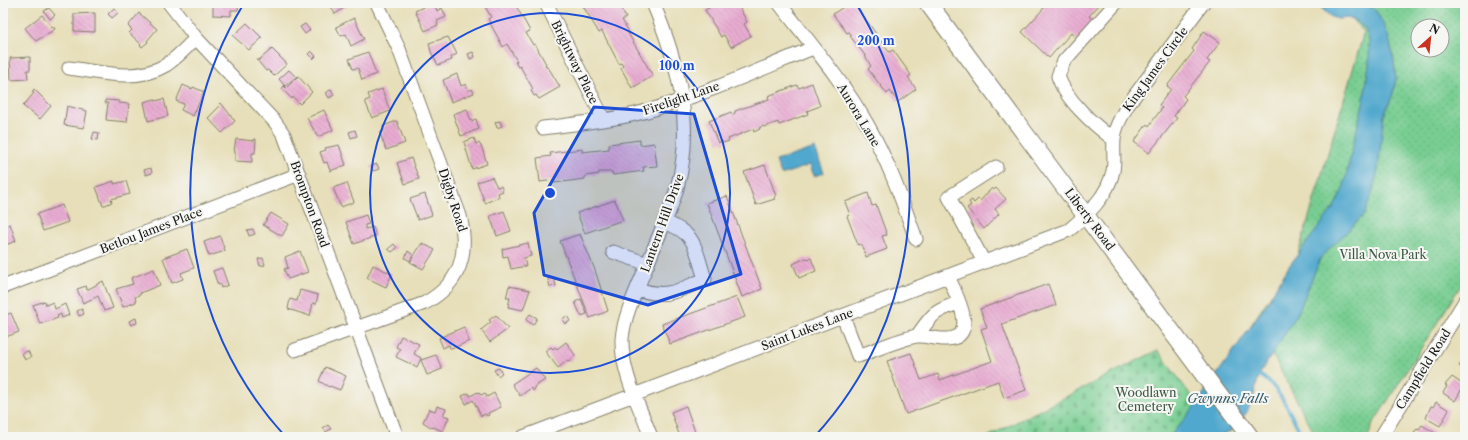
<svg xmlns="http://www.w3.org/2000/svg" width="1468" height="440" font-family="'Libre Caslon Text',serif">
	<style>
		.cemetery { fill: url(#cemetery-stones); stroke: #4a7557 }
		.park { fill: url(#park-dots); stroke: #4a7557; fill-rule: evenodd }
		.water { fill: #51a8ce; stroke: #366275 }
		.lines { fill: none; stroke-linecap: round; stroke-linejoin: round }
		.stream { stroke: #51a8ce; stroke-width: 3.5 }
		.building { fill: url(#building-back-hatch) }
		.minor-casing { stroke: #827e6a; stroke-width: 15 }
		.major-casing { stroke: #827e6a; stroke-width: 19 }
		.minor { stroke: #fff; stroke-width: 13 }
		.major { stroke: #fff; stroke-width: 17 }
		.marked { fill: #1d4ed8; fill-opacity: 0.2; stroke: #1d4ed8; stroke-width: 3; stroke-linejoin: round }
		.ring { fill: none; stroke: #1d4ed8; stroke-width: 2 }
		.labels { text-anchor: middle; dominant-baseline: central; stroke-width: 4; stroke-linejoin: round; paint-order: stroke }
		.street-label { font-size: 12px; fill: #1c1c1c; stroke: #f6f6f2 }
		.park-label { font-size: 12px; fill: #3c5a45; stroke: #f6f6f2 }
		.water-label { font-size: 13px; font-style: italic; fill: #345b6c; stroke: #f6f6f2 }
		.centre { fill: #1d4ed8; stroke: #f6f6f2; stroke-width: 2 }
		.ring-label { font-size: 12px; text-anchor: middle; font-weight: bold; fill: #1d4ed8; stroke: #f6f6f2; stroke-width: 4; stroke-linejoin: round; paint-order: stroke }
	</style>
	<defs>
		<pattern id="cemetery-stones" width="16" height="16" patternUnits="userSpaceOnUse"><rect width="16" height="16" fill="#78ce92"/><path d="M2 7V4a2 2 0 0 1 4 0v3zM10 15v-3a2 2 0 0 1 4 0v3z" fill="#67b07d"/></pattern>
		<pattern id="park-dots" width="8" height="8" patternUnits="userSpaceOnUse"><rect width="8" height="8" fill="#78ce92"/><path d="M2 2h.1M6 6h.1" fill="none" stroke="#67b07d" stroke-width="1.8" stroke-linecap="round"/></pattern>
		<pattern id="building-back-hatch" width="6" height="6" patternUnits="userSpaceOnUse"><rect width="6" height="6" fill="#e8acd1"/><path d="M-1 5l2 2M0 0l6 6M5-1l2 2" fill="none" stroke="#c693b3"/></pattern>
	</defs>
	<rect width="100%" height="100%" fill="#f6f6f2"/>
	<filter id="ink" filterUnits="userSpaceOnUse"><feTurbulence type="fractalNoise" baseFrequency=".025" numOctaves="2"/><feDisplacementMap in="SourceGraphic" scale="8" xChannelSelector="R" yChannelSelector="G"/><feConvolveMatrix kernelMatrix="1 2 1 2 8 2 1 2 1" color-interpolation-filters="sRGB"/></filter>
	<filter id="wash" filterUnits="userSpaceOnUse"><feTurbulence type="fractalNoise" baseFrequency=".012" numOctaves="4" result="noise"/><feDisplacementMap in="SourceGraphic" scale="16" xChannelSelector="R" yChannelSelector="G"/><feGaussianBlur stdDeviation="0.9" result="paint"/><feColorMatrix in="noise" values="0 0 0 0 0 0 0 0 0 0 0 0 0 0 0 0 0 1.4 0 .05"/><feComposite in="paint" operator="in"/></filter>
	<g filter="url(#wash)">
		<rect width="100%" height="100%" fill="#e7dfb9"/>
		<path class="cemetery" d="M1158 350 1221 437H987Z"/>
		<path class="park" d="M1336 3H1461L1465 27V279L1373 424 1368 437H1318L1315 435 1276 361 1251 325 1298 254 1364 32ZM1418 26H1442V50H1418Z"/>
		<path class="water" d="M1319 3H1365L1376 11 1383 23 1389 38 1394 61 1396 79 1393 94 1384 115 1378 170 1372 195 1364 215 1321 257 1298 313 1259 375 1253 399 1247 412 1233 430 1217 437H1169L1191 411 1266 305 1289 266 1334 207 1343 189 1364 99 1369 64V40L1365 29 1357 22 1348 18 1338 19 1331 17 1320 7Z
			M815 148 824 173 814 176 810 165 781 175 776 161Z"/>
		<g class="lines">
			<path class="stream" d="M1255 373C1279 382 1291 417 1303 437"/>
		</g>
		<g id="blocks">
			<path class="building" d="M213 3H239L238 10H231V16L213 15Z
				M329 3H346L347 6 335 14Z
				M432 3H434L437 11 442 8 446 17 437 21 438 25 425 31 415 11Z
				M483 3H509L511 6 515 4 530 31 526 33 533 45 535 44 546 64 545 65 547 68 548 67 560 87 539 99 536 95 534 96 531 90 533 89 520 66 518 67 515 62 517 61 507 44 503 47 488 19 491 17Z
				M586 3H618L626 18 622 20 629 32 628 33 653 76 632 88 621 68 623 66 621 63 619 64 602 31 599 33 583 6Z
				M706 3H737L747 22 744 24 751 36 731 47 724 35 721 37 705 10 709 8Z
				M849 3H854L889 52 893 50 911 75 908 77 916 89 898 102 890 91 887 94 868 69 871 66 864 54 850 36 852 35 849 32 847 33 833 14Z
				M1035 3H1101L1089 16 1099 25 1081 44 1071 33 1049 58 1022 32 1044 8 1039 4 1037 5Z
				M49 8 55 15 50 19 44 11Z
				M114 8 118 13 112 18 108 14Z
				M95 13V32L74 31V14Z
				M139 13 157 29 147 41 148 42 142 47 140 45 141 44 129 33 132 30 128 26Z
				M42 15 52 27 53 26 55 29 36 41 25 28Z
				M354 18 364 39 351 46 346 34 341 36 336 27Z
				M247 23 262 38 249 50 233 36Z
				M305 24 310 30 305 34 300 27Z
				M1204 31 1220 42 1207 60 1210 62 1183 96 1186 99 1174 116 1177 118 1149 153 1134 142 1147 124 1149 126 1162 108 1159 105 1171 89 1167 86 1194 51 1192 49Z
				M448 37 457 54 451 57 452 60 438 65 431 52 429 43Z
				M272 49 287 64 274 76 268 70 266 71 257 60H259Z
				M311 51 316 56 313 59 308 54Z
				M368 52 376 74 362 80 358 68 353 69 349 59Z
				M473 52 475 57 470 59 468 54Z
				M30 57V70H27L28 79 11 80 10 58Z
				M289 70 296 77 285 86 279 79Z
				M457 74 461 86 466 84 468 91 472 89 474 93 451 102 443 80Z
				M298 76 312 92 300 104 293 97 292 99 282 89 284 86 286 88Z
				M812 83 820 106 807 111 808 114 779 125 778 122 764 127 763 126 759 128 760 129 754 132 753 129 728 139 729 141 723 143 722 141 718 143 709 121 731 112 732 115 735 113V111L769 99 768 96 797 85 799 88Z
				M183 85 192 89 193 87 204 92 193 116 181 110 184 104 176 101Z
				M34 89 51 106 40 119 23 106 34 93 32 92Z
				M331 89 334 95 329 98 326 93Z
				M382 89 390 111 372 118 365 101 370 99 368 94Z
				M155 99V101L164 99 168 116 148 121 144 102Z
				M105 100 119 101V103L129 104 127 122 106 120 108 103H105Z
				M221 103 235 121 222 133 208 118 220 106 219 105Z
				M67 106 87 111 84 128 64 125Z
				M467 109 471 121 476 119 479 129 461 136 453 114Z
				M324 110 333 130 318 137 307 118Z
				M397 121 405 143 386 150 380 133 384 131 383 126Z
				M500 121 502 126 497 128 495 122Z
				M355 130 357 136 351 138 349 132Z
				M94 132 99 133 98 140 92 139Z
				M474 138 476 144 479 143 482 148 487 164 472 169 464 142Z
				M236 139 254 141V139H256L255 153H252V162L235 161V151H234Z
				M640 140V145L654 143 657 166 643 167 644 171 613 175 612 172H599V174L585 176V179L554 183V180L540 182 537 158 551 156 550 153 582 149V152L609 149V144Z
				M339 145 346 165 330 171 327 162 324 163 320 152 326 150 325 148Z
				M411 158 419 179 405 184 397 163Z
				M377 164 379 169 373 171 371 166Z
				M765 165 776 196 774 197 775 199 756 205 744 172Z
				M151 168 152 173 146 175 144 170Z
				M492 177 497 187 501 186 503 191 498 193 499 197 485 203 477 182Z
				M114 181V184L126 181 130 194 111 199 112 202 103 206 96 187Z
				M347 183 354 202 341 207 333 188Z
				M992 188 993 190 996 188 1006 199 995 209 999 214 984 229 967 208 971 205 969 202 972 200 974 203 978 199 980 201Z
				M868 193 872 206 876 205 887 235 882 236 887 249 866 257 861 244 858 245 847 216 850 215 845 202Z
				M425 194 432 215 418 220 410 199Z
				M727 196 762 289 742 297 707 203Z
				M615 200 623 220 585 233 577 213Z
				M62 205 68 222 43 231 37 214Z
				M504 211 511 231 497 236 490 216Z
				M271 213 289 224 282 236 263 225Z
				M366 215 369 224 365 225V229L373 227 376 236 354 244 346 222Z
				M10 224 16 241 3 246V227Z
				M253 229 255 234 249 236 247 230Z
				M580 234 595 270 608 311 590 318 560 241Z
				M220 236 225 251 209 256 204 242Z
				M422 243 435 250 423 269 410 262Z
				M528 243 531 256 524 258 526 266 511 269 508 256 503 257 502 249Z
				M394 244 397 248 392 252 388 249Z
				M187 249 194 268 181 273 183 279 172 283 163 258Z
				M300 251 308 272 288 279 284 269 288 268 285 257Z
				M408 251 413 255 410 261 405 258Z
				M263 258 265 265 260 266 258 259Z
				M806 258 807 259 811 258 816 271 799 278 793 264Z
				M373 265 392 274 386 287 367 278Z
				M222 268 228 285 221 288 220 284 218 285 213 271Z
				M154 269 160 285 140 293 141 294 135 297 136 302 123 307 116 289 133 284 131 278Z
				M554 277 556 286 550 287 548 279Z
				M103 281 113 308 104 311 98 296 83 303 77 289 86 286 87 290Z
				M1048 284 1056 305 1002 324 1026 390 1004 398 998 381 906 414 887 361 911 353 921 380 938 374 940 380 992 361 981 329 987 327 980 309Z
				M509 286 530 290 523 310 508 307 510 298H506Z
				M300 290 318 295 316 304 313 303 310 316 288 309 290 299 297 301Z
				M737 297 745 317 670 344 662 324Z
				M581 299 587 314 581 316 575 302Z
				M45 301 46 305 53 302 55 309 65 304 69 315 62 318 61 314 57 316 58 318 40 324 33 305Z
				M82 309 84 314 79 316 77 311Z
				M11 313 19 332 3 338V316Z
				M530 314 537 318 533 325 526 320Z
				M496 315 508 329 490 342 481 330 491 322 489 320Z
				M567 316 570 321 565 324 562 319Z
				M136 318 137 323 131 325 129 321Z
				M464 327 469 341 456 347 450 348 449 345 443 348 439 338Z
				M401 336 419 344 414 354 421 358 417 367 396 357 400 349 396 347Z
				M566 342 575 355 569 362 568 360 558 368 545 351 551 347 553 349 555 347 557 349Z
				M28 351 31 357 25 360 22 353Z
				M436 355 442 369 427 375 421 360Z
				M1464 356H1465V370L1459 366 1463 360 1462 359Z
				M325 367 346 376 340 390 330 386 329 387 319 381Z
				M499 368 502 373 498 376 494 370Z
				M536 368 545 380 534 387 535 389 533 391 531 388 520 396 512 384Z
				M1452 377 1464 385 1455 401 1443 393 1447 386 1445 385Z
				M478 392 481 395 485 393 487 397 494 393 501 407 488 413 489 415 487 416 486 414 481 416 473 400 466 404 462 396 469 393 470 396Z
				M1436 402 1449 410 1440 426 1426 418 1431 406 1433 407Z
				M437 406 446 409 443 415 449 417 443 431 433 427 432 428 423 422 429 409 435 411Z
				M686 406 696 435 680 437 671 412Z
				M328 425 331 429 326 432 323 428Z
				M1422 425 1442 437H1414L1416 434 1414 432 1417 429 1418 430Z"/>
		</g>
	</g>
	<g filter="url(#ink)">
		<use href="#blocks" fill-opacity="0" stroke="#827e6a" stroke-width="1"/>
		<g class="lines">
			<g class="minor-casing">
				<path id="minor" d="M169 3 196 38 275 122 284 135 397 437
					M546 3 604 120
					M779 3C809 42 843 81 867 124 888 160 902 200 916 239
					M69 68C101 72 136 83 166 65 177 58 187 47 196 38
					M543 128C580 123 618 120 654 109 708 93 761 69 813 48
					M1113 139C1094 125 1065 99 1058 76L1064 61 1116 3
					M613 252 648 264
					M984 262 949 197 996 167
					M3 287 299 174
					M637 289C668 299 677 291 705 279 695 249 698 234 664 222
					M843 316 858 356C873 351 902 338 917 336 926 335 937 340 947 339 981 338 954 291 948 276
					M917 336C932 315 933 311 959 303
					M295 350 425 303C461 283 469 254 460 216L399 49 377 3
					M523 437 1069 230C1087 215 1108 196 1113 171 1115 161 1113 151 1114 140 1114 128 1122 116 1127 106L1203 3
					M651 437C640 407 621 372 622 339 624 312 642 279 652 253 660 232 671 210 677 188 695 124 678 63 653 3
					M1381 437 1465 301"/>
			</g>
			<g class="major-casing">
				<path id="major" d="M928 3 1250 437"/>
			</g>
			<use href="#minor" class="minor"/>
			<use href="#major" class="major"/>
		</g>
	</g>
	<path class="marked" d="M594 107 694 114 741 274 648 305 544 275 534 213Z"/>
	<g class="ring">
		<circle cx="550" cy="193" r="180"/>
		<path d="M285 436A360 360 0 0 1 243 5M857 5A360 360 0 0 1 815 436"/>
	</g>
	<g class="labels">
		<g class="street-label">
			<text transform="translate(575 62) rotate(64)">Brightway Place</text>
			<text transform="translate(1155 69) rotate(-54)">King James Circle</text>
			<text transform="translate(681 98) rotate(-19)">Firelight Lane</text>
			<text transform="translate(859 115) rotate(59)">Aurora Lane</text>
			<text transform="translate(453 200) rotate(72)">Digby Road</text>
			<text transform="translate(310 204) rotate(70)">Brompton Road</text>
			<text transform="translate(1090 219) rotate(53)">Liberty Road</text>
			<text transform="translate(662 223) rotate(-70)">Lantern Hill Drive</text>
			<text transform="translate(151 230) rotate(-21)">Betlou James Place</text>
			<text transform="translate(807 329) rotate(-21)">Saint Lukes Lane</text>
			<text transform="translate(1423 369) rotate(-58)">Campfield Road</text>
		</g>
		<g class="park-label">
			<text x="1383" y="254">Villa Nova Park</text>
			<text x="1146" y="392">Woodlawn<tspan x="1146" dy="14">Cemetery</tspan></text>
		</g>
		<g class="water-label">
			<text x="1228" y="398">Gwynns Falls</text>
		</g>
	</g>
	<circle cx="550" cy="193" r="6" class="centre"/>
	<g class="ring-label">
		<text x="876" y="45">200 m</text>
		<text x="677" y="70">100 m</text>
	</g>
	<rect width="1468" height="440" fill="none" stroke="#f6f6f2" stroke-width="16"/>
	<g transform="translate(1430 38) rotate(27)"><circle r="19" fill="#f6f6f2" stroke="#9f9f9c"/>
	<path d="M0-3L7 15L0 10L-7 15Z" fill="#c8321e"/>
	<text y="-6" font-size="11" font-weight="bold" text-anchor="middle" fill="#1c1c1c">N</text>
	</g>
</svg>
